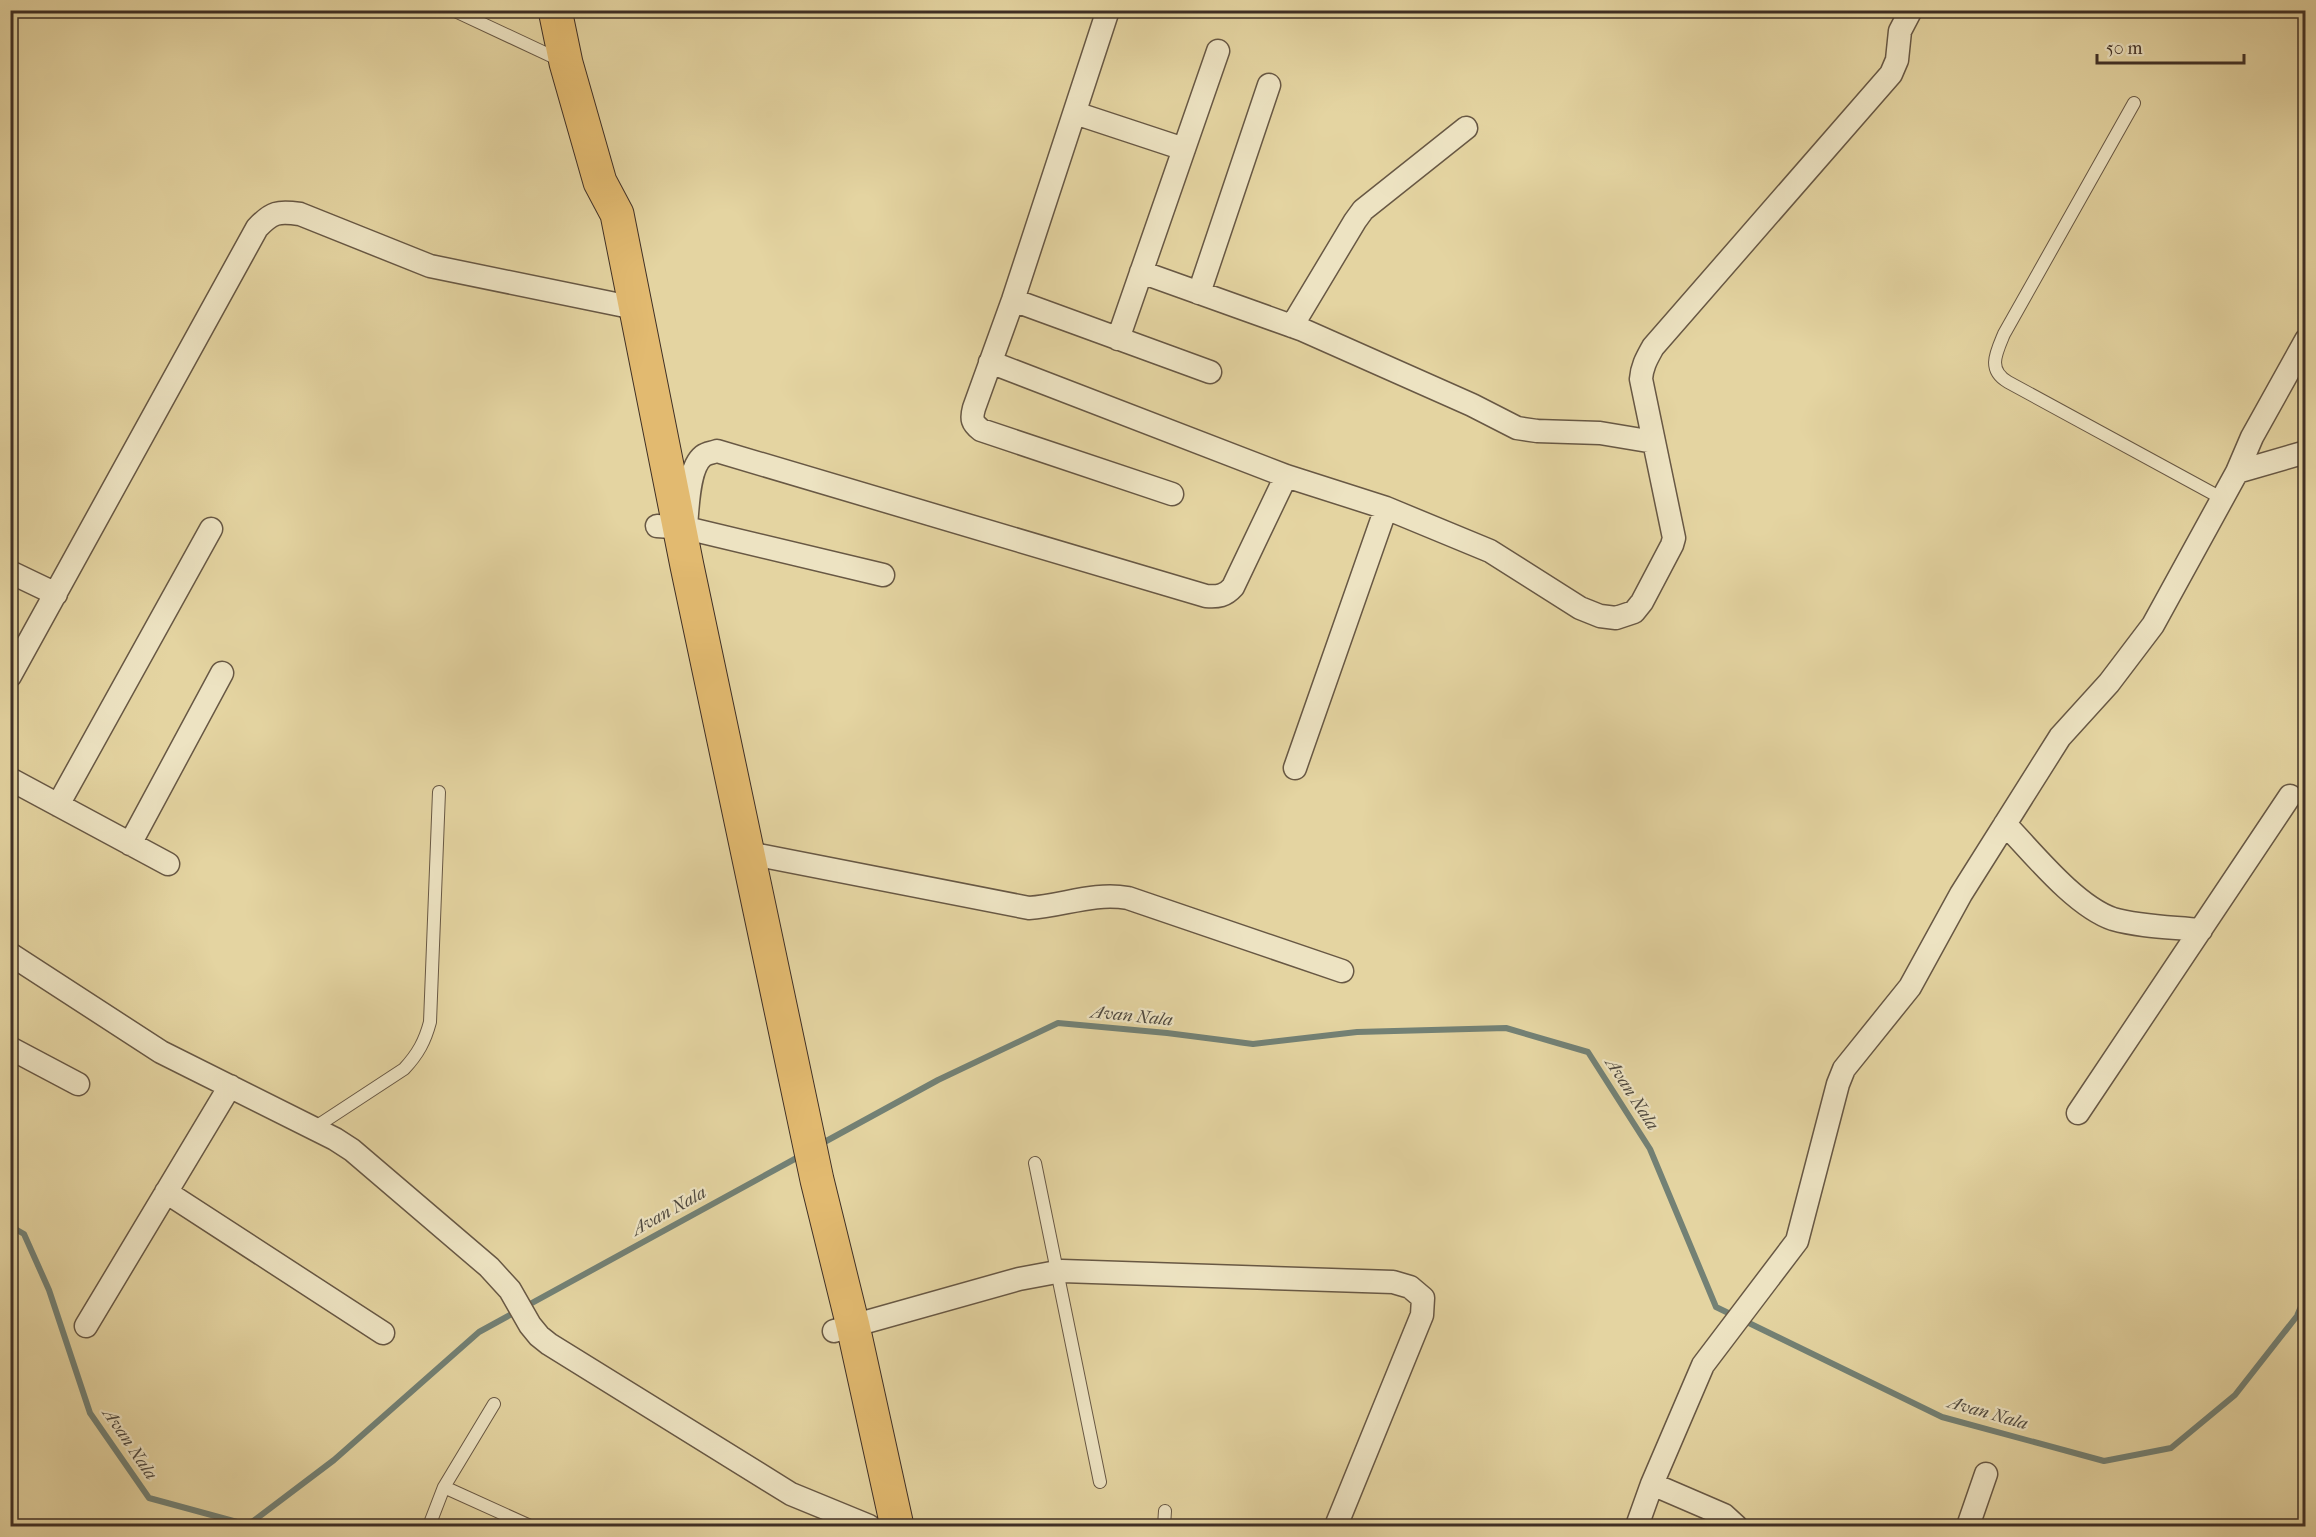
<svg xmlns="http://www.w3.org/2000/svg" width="2316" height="1537" font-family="'IM FELL French Canon',serif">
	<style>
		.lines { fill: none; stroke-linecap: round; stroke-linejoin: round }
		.stream { stroke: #738175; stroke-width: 6 }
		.service-casing { stroke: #685844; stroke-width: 14 }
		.minor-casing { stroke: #685844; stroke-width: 25 }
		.primary-casing { stroke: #3f2f25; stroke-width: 35 }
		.service { stroke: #ede3c2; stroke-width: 12 }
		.minor { stroke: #ede3c2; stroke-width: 22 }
		.primary { stroke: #e2ba70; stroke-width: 33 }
		.labels { text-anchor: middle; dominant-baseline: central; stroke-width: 4.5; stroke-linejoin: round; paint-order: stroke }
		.water-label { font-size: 18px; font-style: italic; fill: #504a40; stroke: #ede3c2 }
	</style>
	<rect width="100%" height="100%" fill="#e4d4a1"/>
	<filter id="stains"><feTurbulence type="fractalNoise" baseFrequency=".00333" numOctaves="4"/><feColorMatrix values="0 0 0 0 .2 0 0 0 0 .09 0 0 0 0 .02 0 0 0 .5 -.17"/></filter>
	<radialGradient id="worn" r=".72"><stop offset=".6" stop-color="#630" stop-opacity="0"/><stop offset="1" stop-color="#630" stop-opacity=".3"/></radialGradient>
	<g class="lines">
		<path class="stream" d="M819 1145 938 1080 1058 1023 1167 1033 1253 1044 1357 1032 1506 1028 1588 1052 1650 1149 1716 1307 1942 1417 2104 1461 2171 1448 2235 1395 2297 1316 2306 1295
			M10 1226 24 1234 49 1290 90 1413 149 1498 248 1525 334 1460 479 1332 802 1155"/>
		<g class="service-casing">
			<path id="service" d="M453 10 562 61
				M2134 103 2004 334C1996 353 1987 370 2008 382L2223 499
				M314 1128 404 1069C418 1054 425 1041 430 1022L439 792
				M1035 1163 1100 1482
				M444 1487 530 1526
				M429 1526 444 1487 494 1404
				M1164 1526 1165 1511"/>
		</g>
		<g class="minor-casing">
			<path id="minor" d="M1108 10 1013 300 974 408C971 419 972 423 981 430L1172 494
				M1075 113 1184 149
				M1141 272 1303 330 1472 405 1517 428 1537 431 1600 433 1654 442
				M1199 293 1269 85
				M1013 300 1210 372
				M1292 326 1355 221 1363 210 1466 128
				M1118 339 1218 51
				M990 362 1286 476 1386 508 1490 551 1580 608 1600 616 1616 618 1634 612 1642 602 1672 545 1674 538 1641 379C1642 366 1647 358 1653 347L1891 74 1897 60 1900 31 1911 10
				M2237 472 2306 452
				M657 526 686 528 883 575
				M686 526C688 507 688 468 703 456 707 453 712 453 717 451L1206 596C1218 597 1225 596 1233 587L1286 476
				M10 572 56 594
				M10 676 257 228C272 212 278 211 300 214L430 266 635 308
				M1295 768 1386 508
				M10 779 168 864
				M58 805 211 529
				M2005 824C2033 853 2075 906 2113 919 2141 927 2173 927 2201 930
				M130 844 222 673
				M748 853 1029 908C1063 906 1093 892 1128 898L1342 971
				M10 954 161 1052 335 1139 352 1150 489 1267 510 1290 530 1325 539 1336 549 1344 791 1494 869 1526
				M10 1048 78 1084
				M2078 1113 2290 796
				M166 1192 383 1333
				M86 1326 230 1086
				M834 1331 1019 1279 1062 1271 1393 1282 1410 1287 1423 1298 1422 1315 1336 1526
				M1652 1484 1724 1515 1736 1526
				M1637 1526 1652 1484 1703 1365 1797 1241 1838 1084 1844 1069 1910 987 1961 894 2060 737 2109 683 2153 625 2237 472 2252 437 2306 340
				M1968 1526 1986 1474"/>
		</g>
		<g class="primary-casing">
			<path id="primary" d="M555 10 566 63 600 182 617 214 687 566 817 1180 853 1326 897 1526"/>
		</g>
		<use href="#service" class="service"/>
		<use href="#minor" class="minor"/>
		<use href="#primary" class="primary"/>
	</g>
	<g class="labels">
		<g class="water-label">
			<text transform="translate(1132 1016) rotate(6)">Avan Nala</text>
			<text transform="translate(1632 1094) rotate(57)">Avan Nala</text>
			<text transform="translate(669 1211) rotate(-29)">Avan Nala</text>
			<text transform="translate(1988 1413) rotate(16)">Avan Nala</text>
			<text transform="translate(130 1444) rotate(56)">Avan Nala</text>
		</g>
	</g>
	<rect width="2316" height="1537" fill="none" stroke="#e4d4a1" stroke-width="36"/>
	<rect x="12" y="12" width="2292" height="1513" fill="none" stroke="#3f2f25" stroke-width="3"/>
	<rect x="18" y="18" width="2280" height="1501" fill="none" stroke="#3f2f25" stroke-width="1.5"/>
	<path d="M2097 54v9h147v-9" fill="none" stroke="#3f2f25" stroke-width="3"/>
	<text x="2106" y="54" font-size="18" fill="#3f2f25" stroke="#ede3c2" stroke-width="4.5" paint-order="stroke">50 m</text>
	<rect width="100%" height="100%" filter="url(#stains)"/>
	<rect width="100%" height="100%" fill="url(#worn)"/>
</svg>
